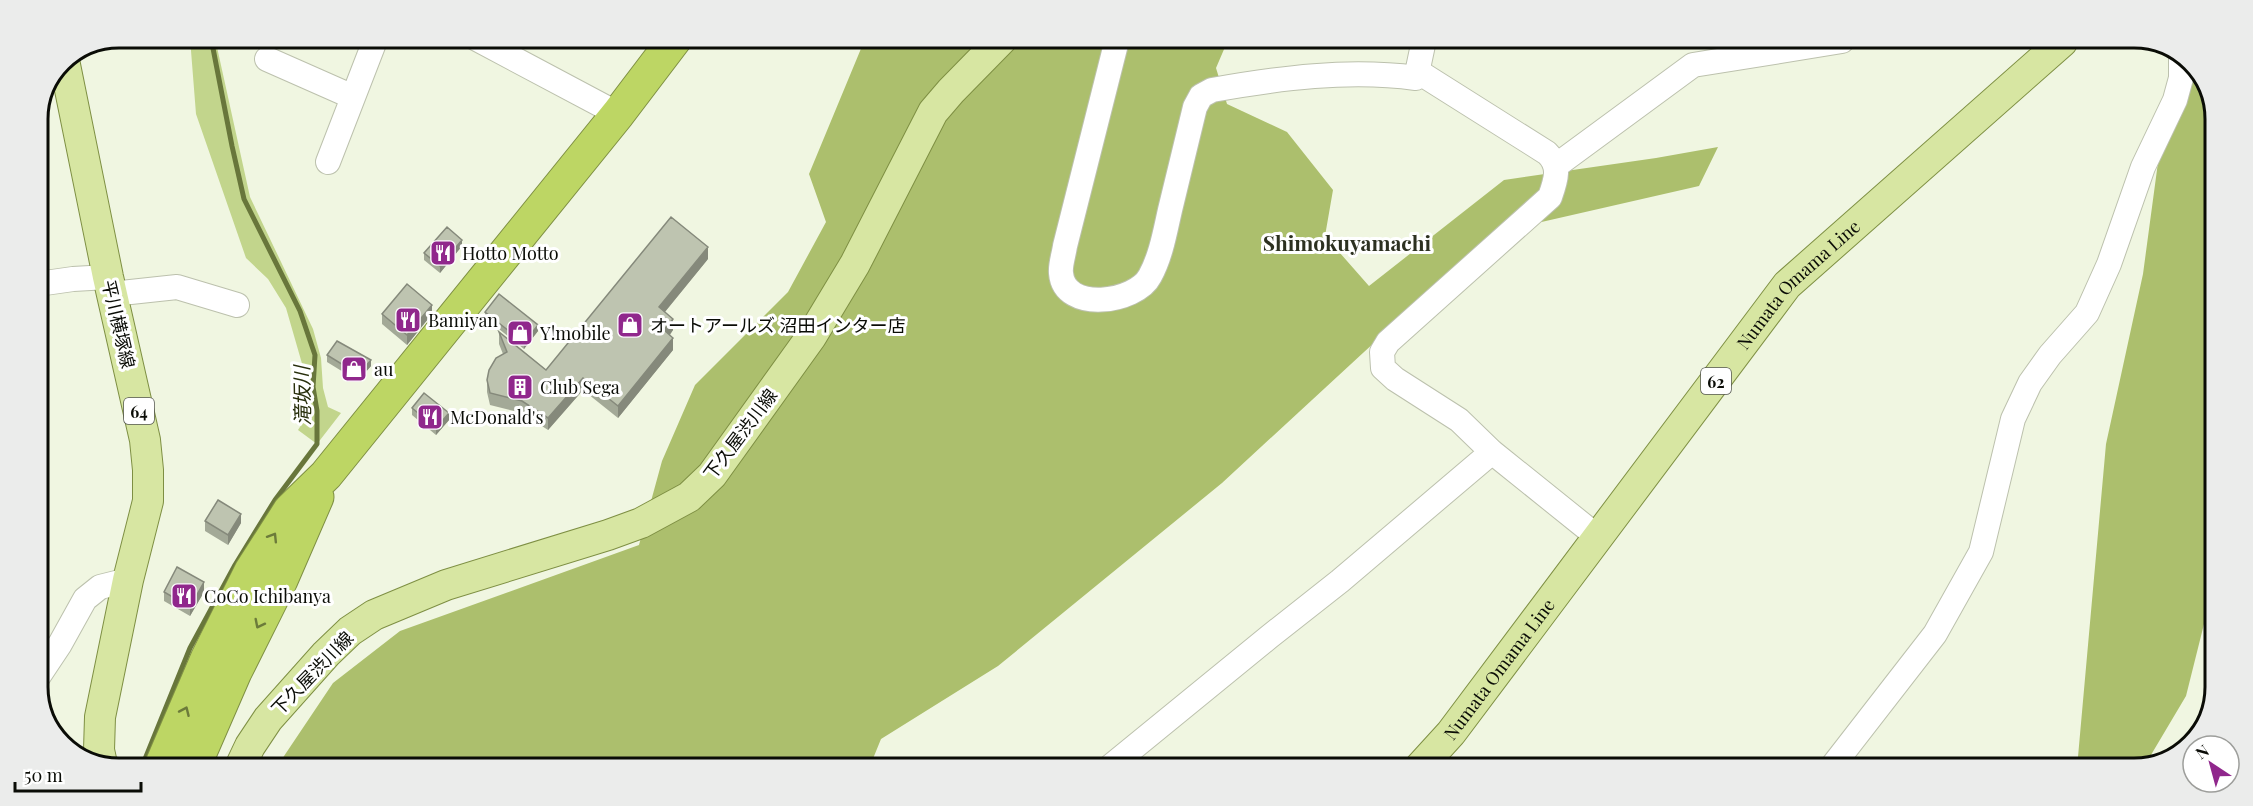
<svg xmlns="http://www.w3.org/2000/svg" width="2253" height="806" font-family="'Playfair Display','Noto Sans JP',serif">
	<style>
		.green { fill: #c2d58c }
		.forest { fill: #acbf6d }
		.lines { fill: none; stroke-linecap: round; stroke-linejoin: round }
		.stream { stroke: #68763b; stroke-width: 5 }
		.minor-casing { stroke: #bcc1ad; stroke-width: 26 }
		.major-casing { stroke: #7e8f43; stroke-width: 32 }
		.highway-casing { stroke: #7e8f43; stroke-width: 35 }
		.minor { stroke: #fff; stroke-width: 24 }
		.major { stroke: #d7e6a2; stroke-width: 30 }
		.highway { stroke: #bdd664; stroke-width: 33 }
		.wall { fill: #a3a997 }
		.shaded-wall { fill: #85897b }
		.building { fill: #bec4b0; stroke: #85897b; stroke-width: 1.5 }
		.oneway { stroke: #6c7b3a }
		.labels { text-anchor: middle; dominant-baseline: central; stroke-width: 6; stroke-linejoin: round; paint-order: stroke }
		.shield { fill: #fff; stroke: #545551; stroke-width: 1.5 }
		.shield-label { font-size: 16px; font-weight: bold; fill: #0a0c06 }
		.poi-label { font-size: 18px; fill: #0a0c06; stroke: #fff; text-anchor: start }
		.street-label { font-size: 18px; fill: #0a0c06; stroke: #fff }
		.water-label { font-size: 20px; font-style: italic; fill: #282f0c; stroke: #fff }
		.quarter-label { font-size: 21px; font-weight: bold; fill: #2c3020; stroke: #fff }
		.rim { fill: none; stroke: #0a0c06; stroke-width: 3 }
	</style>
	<rect width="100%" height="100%" fill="#f0f6e1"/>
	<path class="green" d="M190 38H215L250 197 313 329 321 358 323 388 328 407 341 413 317 444 298 430 309 413 303 367 286 308 268 279 246 258 196 114Z"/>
	<path class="forest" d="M865 39 1228 40 1216 68 1227 104 1287 132 1333 190 1325 236 1369 286 1504 180 1656 158 1718 147 1699 186 1493 233 1222 483 998 666 881 739 870 766 278 765 333 683 400 631 639 545 662 461 695 385 788 292 826 222 809 174Z
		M2173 51 2198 69 2215 113 2212 592 2186 696 2145 765 2134 768H2077L2106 444 2143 274Z"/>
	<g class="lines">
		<path class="stream" d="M143 764 190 648 235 565 275 500 317 444V411L313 387 315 355 300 311 244 199 232 146 211 38"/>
		<g class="minor-casing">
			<path id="minor" d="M475 38 618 114
				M1117 40 1065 246C1064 254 1060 265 1061 273 1064 313 1136 303 1150 276 1161 256 1165 232 1170 210 1178 176 1187 141 1195 107L1201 96 1212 90C1279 78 1349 69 1416 78L1424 40
				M267 59 353 97
				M1417 71 1547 153C1561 166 1556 180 1550 197L1388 342 1382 352 1383 368 1395 379 1459 420 1492 452 1599 538
				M328 162 376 38
				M1557 165 1693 65 1842 41
				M38 284 73 279 108 277
				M112 294 177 287 237 305
				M38 677 60 644 85 599 100 587 128 580
				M1111 766 1269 637 1340 581 1492 452
				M1831 768 1935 634 1981 552 2013 419 2030 383 2050 355 2087 313 2109 264 2143 167 2175 100 2181 78V56"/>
		</g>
		<g class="major-casing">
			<g id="major">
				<path d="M64 60 108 277 145 440 148 470V501L128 580 100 717 99 750 102 764"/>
				<path d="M241 765 250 746 268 719 326 654 350 631 374 615 446 585 608 535 641 523 689 497 712 475 811 337 855 264 933 112 951 91 1002 39"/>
				<path id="s1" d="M1420 767 1451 733 1787 285 2062 42"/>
			</g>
		</g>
		<g class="highway-casing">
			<path id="highway" d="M162 764 207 659 251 571 290 510 326 475 618 114 675 39
				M195 764 235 672 281 580 317 497"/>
		</g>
		<use href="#minor" class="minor"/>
		<use href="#major" class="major"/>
		<use href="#highway" class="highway"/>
	</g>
	<path class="wall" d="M462 246 440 273 424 260V253Z
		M708 259 665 312 673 330 670 335 673 350 618 418 583 390 548 430 522 413 490 405 487 392V380L503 354 499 344V332L546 370Z
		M485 312 538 331 524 349 485 318Z
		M382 314H432L407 345 382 324Z
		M327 355 371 366 363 375 353 378 327 362Z
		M412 408 449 420 436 435 412 415Z
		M205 521 241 523 228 545 205 531Z
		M164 592H204L190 616 164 601Z"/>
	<path class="shaded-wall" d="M462 240V246L440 273V266Z
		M708 247V259L659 319V307Z
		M432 305V314L407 345V335Z
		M673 319V330L664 342V330Z
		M538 325V331L524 349V343Z
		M673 338V350L618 418V406Z
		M371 360V366L363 375 353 378V371Z
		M583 378V390L548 430V418Z
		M449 413V420L436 435V428Z
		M241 514V523L228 545V535Z
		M204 582V592L190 616V607Z"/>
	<path class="building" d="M671 217 708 247 659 307 673 319 664 330 673 338 618 406 583 378 548 418 522 401 490 393 487 380 489 370 496 358 507 352 499 332 546 370Z
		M447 227 462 240 440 266 424 253Z
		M407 284 432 305 407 335 382 314Z
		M499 294 538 325 524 343 485 312Z
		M337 341 371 360 363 369 353 371 327 355Z
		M424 393 449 413 436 428 412 408Z
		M218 500 241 514 228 535 205 521Z
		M177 567 204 582 190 607 164 592Z"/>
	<defs><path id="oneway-chevron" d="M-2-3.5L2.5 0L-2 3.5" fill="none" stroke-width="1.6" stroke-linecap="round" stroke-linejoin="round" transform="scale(1.5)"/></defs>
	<g class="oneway">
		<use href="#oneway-chevron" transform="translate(273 537) rotate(-58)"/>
		<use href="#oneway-chevron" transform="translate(259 624) rotate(117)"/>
		<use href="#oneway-chevron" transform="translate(185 711) rotate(-66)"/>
	</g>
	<defs>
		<g id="restaurant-square" transform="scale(1.35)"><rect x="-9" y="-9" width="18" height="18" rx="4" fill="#90278c" stroke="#fff"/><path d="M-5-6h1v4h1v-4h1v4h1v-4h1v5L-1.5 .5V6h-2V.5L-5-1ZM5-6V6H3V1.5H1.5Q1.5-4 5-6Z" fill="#fff"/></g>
		<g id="shop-square" transform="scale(1.35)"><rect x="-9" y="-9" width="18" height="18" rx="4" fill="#90278c" stroke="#fff"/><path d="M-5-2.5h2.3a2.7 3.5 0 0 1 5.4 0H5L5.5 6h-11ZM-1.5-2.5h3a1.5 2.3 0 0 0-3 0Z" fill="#fff"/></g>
		<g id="building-square" transform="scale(1.35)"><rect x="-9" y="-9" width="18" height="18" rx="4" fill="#90278c" stroke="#fff"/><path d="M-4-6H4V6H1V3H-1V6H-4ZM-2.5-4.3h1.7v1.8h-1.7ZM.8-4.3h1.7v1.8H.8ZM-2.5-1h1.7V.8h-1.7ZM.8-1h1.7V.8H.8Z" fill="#fff"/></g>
	</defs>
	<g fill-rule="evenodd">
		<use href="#restaurant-square" x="443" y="253"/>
		<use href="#restaurant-square" x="408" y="320"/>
		<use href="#shop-square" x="630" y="325"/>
		<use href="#shop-square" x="520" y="333"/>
		<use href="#shop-square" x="354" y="369"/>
		<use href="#building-square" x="520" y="387"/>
		<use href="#restaurant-square" x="430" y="417"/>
		<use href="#restaurant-square" x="184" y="596"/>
	</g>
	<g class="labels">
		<g class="shield">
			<rect x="1701" y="368" width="30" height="26" rx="4.5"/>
			<rect x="124" y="398" width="30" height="26" rx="4.5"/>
		</g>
		<g class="shield-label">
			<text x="1716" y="381">62</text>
			<text x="139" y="411">64</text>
		</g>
		<g class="poi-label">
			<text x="462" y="253">Hotto Motto</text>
			<text x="428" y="320">Bamiyan</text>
			<text x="650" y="325">オートアールズ 沼田インター店</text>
			<text x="540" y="333">Y!mobile</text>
			<text x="374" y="369">au</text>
			<text x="540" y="387">Club Sega</text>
			<text x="450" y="417">McDonald's</text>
			<text x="204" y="596">CoCo Ichibanya</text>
		</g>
		<g class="street-label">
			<text stroke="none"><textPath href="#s1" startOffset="614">Numata Omama Line</textPath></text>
			<text transform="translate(119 324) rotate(77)">平川横塚線</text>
			<text transform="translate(740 434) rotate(-53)">下久屋渋川線</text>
			<text stroke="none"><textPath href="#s1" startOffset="126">Numata Omama Line</textPath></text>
			<text transform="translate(312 673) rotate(-46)">下久屋渋川線</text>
		</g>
		<g class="water-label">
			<text transform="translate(301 396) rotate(-91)">滝坂川</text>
		</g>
		<g class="quarter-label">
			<text x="1347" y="242">Shimokuyamachi</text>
		</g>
	</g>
	<path d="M0 0H2253V806H0ZM119 48H2134A71 71 0 0 1 2205 119V687A71 71 0 0 1 2134 758H119A71 71 0 0 1 48 687V119A71 71 0 0 1 119 48Z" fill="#ebeceb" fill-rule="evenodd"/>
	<path class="rim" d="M119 48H2134A71 71 0 0 1 2205 119V687A71 71 0 0 1 2134 758H119A71 71 0 0 1 48 687V119A71 71 0 0 1 119 48Z"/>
	<g transform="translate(2211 764) rotate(324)"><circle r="28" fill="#ffffff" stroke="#9d9e9b" stroke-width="1.5"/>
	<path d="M0-4.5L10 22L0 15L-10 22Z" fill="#90278c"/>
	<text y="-9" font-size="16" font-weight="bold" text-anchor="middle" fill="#0a0c06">N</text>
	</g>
	<path d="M15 782v9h126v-9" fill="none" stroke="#0a0c06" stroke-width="3"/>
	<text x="24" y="782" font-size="18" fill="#0a0c06" stroke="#ffffff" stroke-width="4.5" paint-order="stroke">50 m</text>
</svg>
